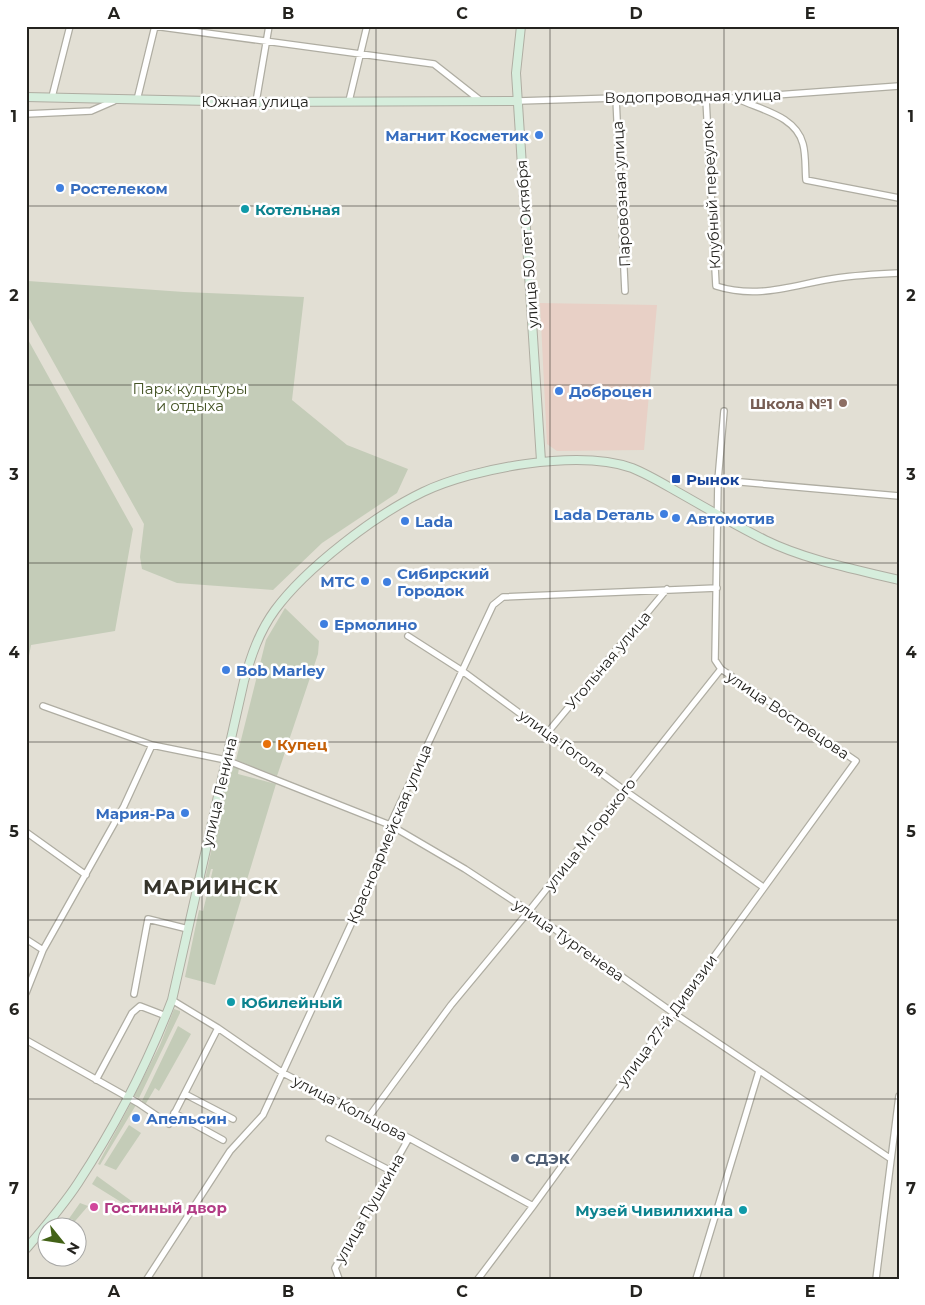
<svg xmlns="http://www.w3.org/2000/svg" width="925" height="1305" font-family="Montserrat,sans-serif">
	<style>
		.commercial { fill: #e8d0c6 }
		.green { fill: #c4ccb8 }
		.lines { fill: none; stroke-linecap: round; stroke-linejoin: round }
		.street-casing { stroke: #afada2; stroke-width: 8 }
		.secondary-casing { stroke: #afada2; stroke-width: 10 }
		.street { stroke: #fff; stroke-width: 5.5 }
		.secondary { stroke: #d6eddc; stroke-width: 8 }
		.grid { fill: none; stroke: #24231f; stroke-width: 1; stroke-opacity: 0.55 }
		.shop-dot { fill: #3f7fe0; stroke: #fff; stroke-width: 2 }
		.culture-dot { fill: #0f9aa8; stroke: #fff; stroke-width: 2 }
		.education-dot { fill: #8d6e63; stroke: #fff; stroke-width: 2 }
		.transit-dot { fill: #1a4fb4; stroke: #fff; stroke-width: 2 }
		.food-dot { fill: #e8710a; stroke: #fff; stroke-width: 2 }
		.service-dot { fill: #5c6f8a; stroke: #fff; stroke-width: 2 }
		.hotel-dot { fill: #d1479c; stroke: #fff; stroke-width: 2 }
		.labels { text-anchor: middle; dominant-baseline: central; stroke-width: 5; stroke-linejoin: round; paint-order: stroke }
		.street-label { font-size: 15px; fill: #24231f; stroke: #fff }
		.shop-label { font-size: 15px; font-weight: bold; fill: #366cbe; stroke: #fff; text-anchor: start }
		.culture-label { font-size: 15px; font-weight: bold; fill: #0d838f; stroke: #fff; text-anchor: start }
		.park-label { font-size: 15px; fill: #465527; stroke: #fff }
		.education-label { font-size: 15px; font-weight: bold; fill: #785e54; stroke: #fff; text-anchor: end }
		.transit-label { font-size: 15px; font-weight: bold; fill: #164399; stroke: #fff; text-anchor: start }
		.food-label { font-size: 15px; font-weight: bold; fill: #c56008; stroke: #fff; text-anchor: start }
		.service-label { font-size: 15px; font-weight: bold; fill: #4e5e75; stroke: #fff; text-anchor: start }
		.hotel-label { font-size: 15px; font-weight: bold; fill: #b23c85; stroke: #fff; text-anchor: start }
		.district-label { font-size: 20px; font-weight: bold; letter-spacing: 1px; fill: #36342b; stroke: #fff }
		.neatline { fill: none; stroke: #24231f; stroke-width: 2 }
		.grid-label { font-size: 16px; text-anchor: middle; font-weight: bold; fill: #24231f }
	</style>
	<rect width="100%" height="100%" fill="#e2dfd4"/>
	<path class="commercial" d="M540 303 657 305 644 450 557 451 547 444Z"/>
	<path class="green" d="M28 281 184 292 304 297 292 400 347 445 408 469 397 493 322 543 273 590 177 583 142 569 140 557 144 524 26 313Z
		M26 336 133 529 115 631 31 645 26 672Z
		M285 608 319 641 318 654 277 776 236 760 266 640Z
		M230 765 239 768 238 774 276 784 215 985 185 977 199 910 203 911 213 869H211L207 885 204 884Z
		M174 1009 180 1011V1013L139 1098 134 1096 160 1045Z
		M178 1026 191 1034 159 1091 155 1088 145 1105 141 1103Z
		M131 1103 136 1105 100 1165 98 1164Z
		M129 1125 141 1133 116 1170 104 1165Z
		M97 1176 137 1205 134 1210 92 1184Z
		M80 1203 88 1206 70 1227H63Z"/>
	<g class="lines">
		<g class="street-casing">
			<path id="street" d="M154 26 434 64 481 101
				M52 97 70 26
				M616 98 625 291
				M706 99 716 286C760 300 795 284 837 278 858 275 878 274 899 273
				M738 99C761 110 796 116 803 144 806 155 805 169 806 180L899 198
				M137 100 155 26
				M349 101 367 26
				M518 101 616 98H736L899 86
				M256 102 269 26
				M26 114 91 111 114 101
				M718 480 899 496
				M408 636 461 670 624 790 763 887
				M43 706 152 745 226 760 390 825 465 869 529 911 672 1012 891 1159
				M548 732 667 589
				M26 832 86 875
				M26 939 43 950
				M26 993 43 950 124 806 152 745
				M134 994 148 919 188 929
				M172 1000 218 1028 283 1073 409 1138 533 1206
				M26 1040 138 1103 169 1124 218 1028
				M96 1080 132 1013 140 1006 166 1016
				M185 1094 233 1119
				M174 1113 223 1140
				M368 1118 451 1005 529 911 721 669
				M329 1139 391 1171
				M147 1279 230 1151 263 1115 394 831 390 825 493 605 503 597 717 588
				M339 1279 335 1268 409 1138
				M478 1279 533 1206 856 761 721 669 715 660 718 480 724 411
				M696 1279 759 1071
				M876 1279 899 1096"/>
		</g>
		<g class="secondary-casing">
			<path id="secondary" d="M521 26 516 73 541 461
				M26 97 256 102 518 101
				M26 1249C44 1228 63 1206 78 1183 116 1125 147 1065 172 1000L244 681C251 656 259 632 275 610 306 568 375 515 423 492 473 468 578 449 632 468 647 474 662 483 676 491 706 508 735 525 765 540 806 560 854 569 899 580"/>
		</g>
		<use href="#street" class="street"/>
		<use href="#secondary" class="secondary"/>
	</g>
	<path class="grid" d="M202 26V1279M376 26V1279M550 26V1279M724 26V1279M26 206H899M26 385H899M26 563H899M26 742H899M26 920H899M26 1099H899"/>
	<g class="shop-dot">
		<circle cx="539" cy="135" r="5"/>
		<circle cx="60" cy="188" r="5"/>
		<circle cx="559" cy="391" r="5"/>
		<circle cx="664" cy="514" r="5"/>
		<circle cx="676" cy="518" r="5"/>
		<circle cx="405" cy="521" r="5"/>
		<circle cx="365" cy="581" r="5"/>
		<circle cx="387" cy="582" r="5"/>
		<circle cx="324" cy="624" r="5"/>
		<circle cx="226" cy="670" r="5"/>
		<circle cx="185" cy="813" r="5"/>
		<circle cx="136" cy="1118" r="5"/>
	</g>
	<g class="culture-dot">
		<circle cx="245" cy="209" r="5"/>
		<circle cx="231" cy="1002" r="5"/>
		<circle cx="743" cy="1210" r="5"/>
	</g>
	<circle class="education-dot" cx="843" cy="403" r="5"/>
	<rect class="transit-dot" x="671" y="474" width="10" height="10" rx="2.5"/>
	<circle class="food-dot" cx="267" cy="744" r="5"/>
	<circle class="service-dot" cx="515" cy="1158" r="5"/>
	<circle class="hotel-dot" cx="94" cy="1207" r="5"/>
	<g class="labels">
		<g class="street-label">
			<text transform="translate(693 96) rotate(-1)">Водопроводная улица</text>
			<text x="255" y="101">Южная улица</text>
			<text transform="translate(621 194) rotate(-93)">Паровозная улица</text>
			<text transform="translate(711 195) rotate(-93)">Клубный переулок</text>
			<text transform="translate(527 244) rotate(-94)">улица 50 лет Октября</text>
			<text transform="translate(608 660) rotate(-50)">Угольная улица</text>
			<text transform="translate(788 715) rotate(34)">улица Вострецова</text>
			<text transform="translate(562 743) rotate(36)">улица Гоголя</text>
			<text transform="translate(219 792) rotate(-77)">улица Ленина</text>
			<text transform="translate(389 834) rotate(-67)">Красноармейская улица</text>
			<text transform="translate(590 834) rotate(-52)">улица М.Горького</text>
			<text transform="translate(569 940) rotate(35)">улица Тургенева</text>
			<text transform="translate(667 1020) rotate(-54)">улица 27-й Дивизии</text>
			<text transform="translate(350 1108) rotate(27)">улица Кольцова</text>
			<text transform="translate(369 1208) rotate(-60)">улица Пушкина</text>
		</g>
		<g class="shop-label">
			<text x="529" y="135" text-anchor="end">Магнит Косметик</text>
			<text x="70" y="188">Ростелеком</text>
			<text x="569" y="391">Доброцен</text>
			<text x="654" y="514" text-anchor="end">Lada Dеталь</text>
			<text x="686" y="518">Автомотив</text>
			<text x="415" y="521">Lada</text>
			<text x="397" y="573">Сибирский<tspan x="397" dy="17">Городок</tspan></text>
			<text x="355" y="581" text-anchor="end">МТС</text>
			<text x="334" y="624">Ермолино</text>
			<text x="236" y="670">Bob Marley</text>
			<text x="175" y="813" text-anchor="end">Мария-Ра</text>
			<text x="146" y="1118">Апельсин</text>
		</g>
		<g class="culture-label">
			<text x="255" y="209">Котельная</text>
			<text x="241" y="1002">Юбилейный</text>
			<text x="733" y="1210" text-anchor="end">Музей Чивилихина</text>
		</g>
		<g class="park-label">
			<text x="190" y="388">Парк культуры<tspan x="190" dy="17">и отдыха</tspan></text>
		</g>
		<g class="education-label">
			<text x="833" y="403">Школа №1</text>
		</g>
		<g class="transit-label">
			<text x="686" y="479">Рынок</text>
		</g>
		<g class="food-label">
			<text x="277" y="744">Купец</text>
		</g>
		<g class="service-label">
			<text x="525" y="1158">СДЭК</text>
		</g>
		<g class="hotel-label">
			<text x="104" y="1207">Гостиный двор</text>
		</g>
		<g class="district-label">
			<text x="211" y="887">МАРИИНСК</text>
		</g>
	</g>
	<rect width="925" height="1305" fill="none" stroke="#ffffff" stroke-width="55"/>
	<g transform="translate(62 1242) rotate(120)"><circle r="24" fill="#ffffff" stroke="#a7a7a5"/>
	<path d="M0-4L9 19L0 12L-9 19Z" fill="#436217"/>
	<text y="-8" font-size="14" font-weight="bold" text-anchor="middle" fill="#24231f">N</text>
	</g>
	<rect x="28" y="28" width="870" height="1250" class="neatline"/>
	<g class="grid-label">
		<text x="114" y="19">A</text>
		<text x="288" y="19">B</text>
		<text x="462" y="19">C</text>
		<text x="636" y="19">D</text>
		<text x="810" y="19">E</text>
		<text x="14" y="122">1</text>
		<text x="911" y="122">1</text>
		<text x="14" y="301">2</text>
		<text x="911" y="301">2</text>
		<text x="14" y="480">3</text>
		<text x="911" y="480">3</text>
		<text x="14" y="658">4</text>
		<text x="911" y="658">4</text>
		<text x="14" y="837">5</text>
		<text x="911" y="837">5</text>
		<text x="14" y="1015">6</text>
		<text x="911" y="1015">6</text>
		<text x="14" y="1194">7</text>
		<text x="911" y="1194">7</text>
		<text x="114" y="1297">A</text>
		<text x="288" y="1297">B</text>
		<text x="462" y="1297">C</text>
		<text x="636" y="1297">D</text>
		<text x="810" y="1297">E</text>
	</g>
</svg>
